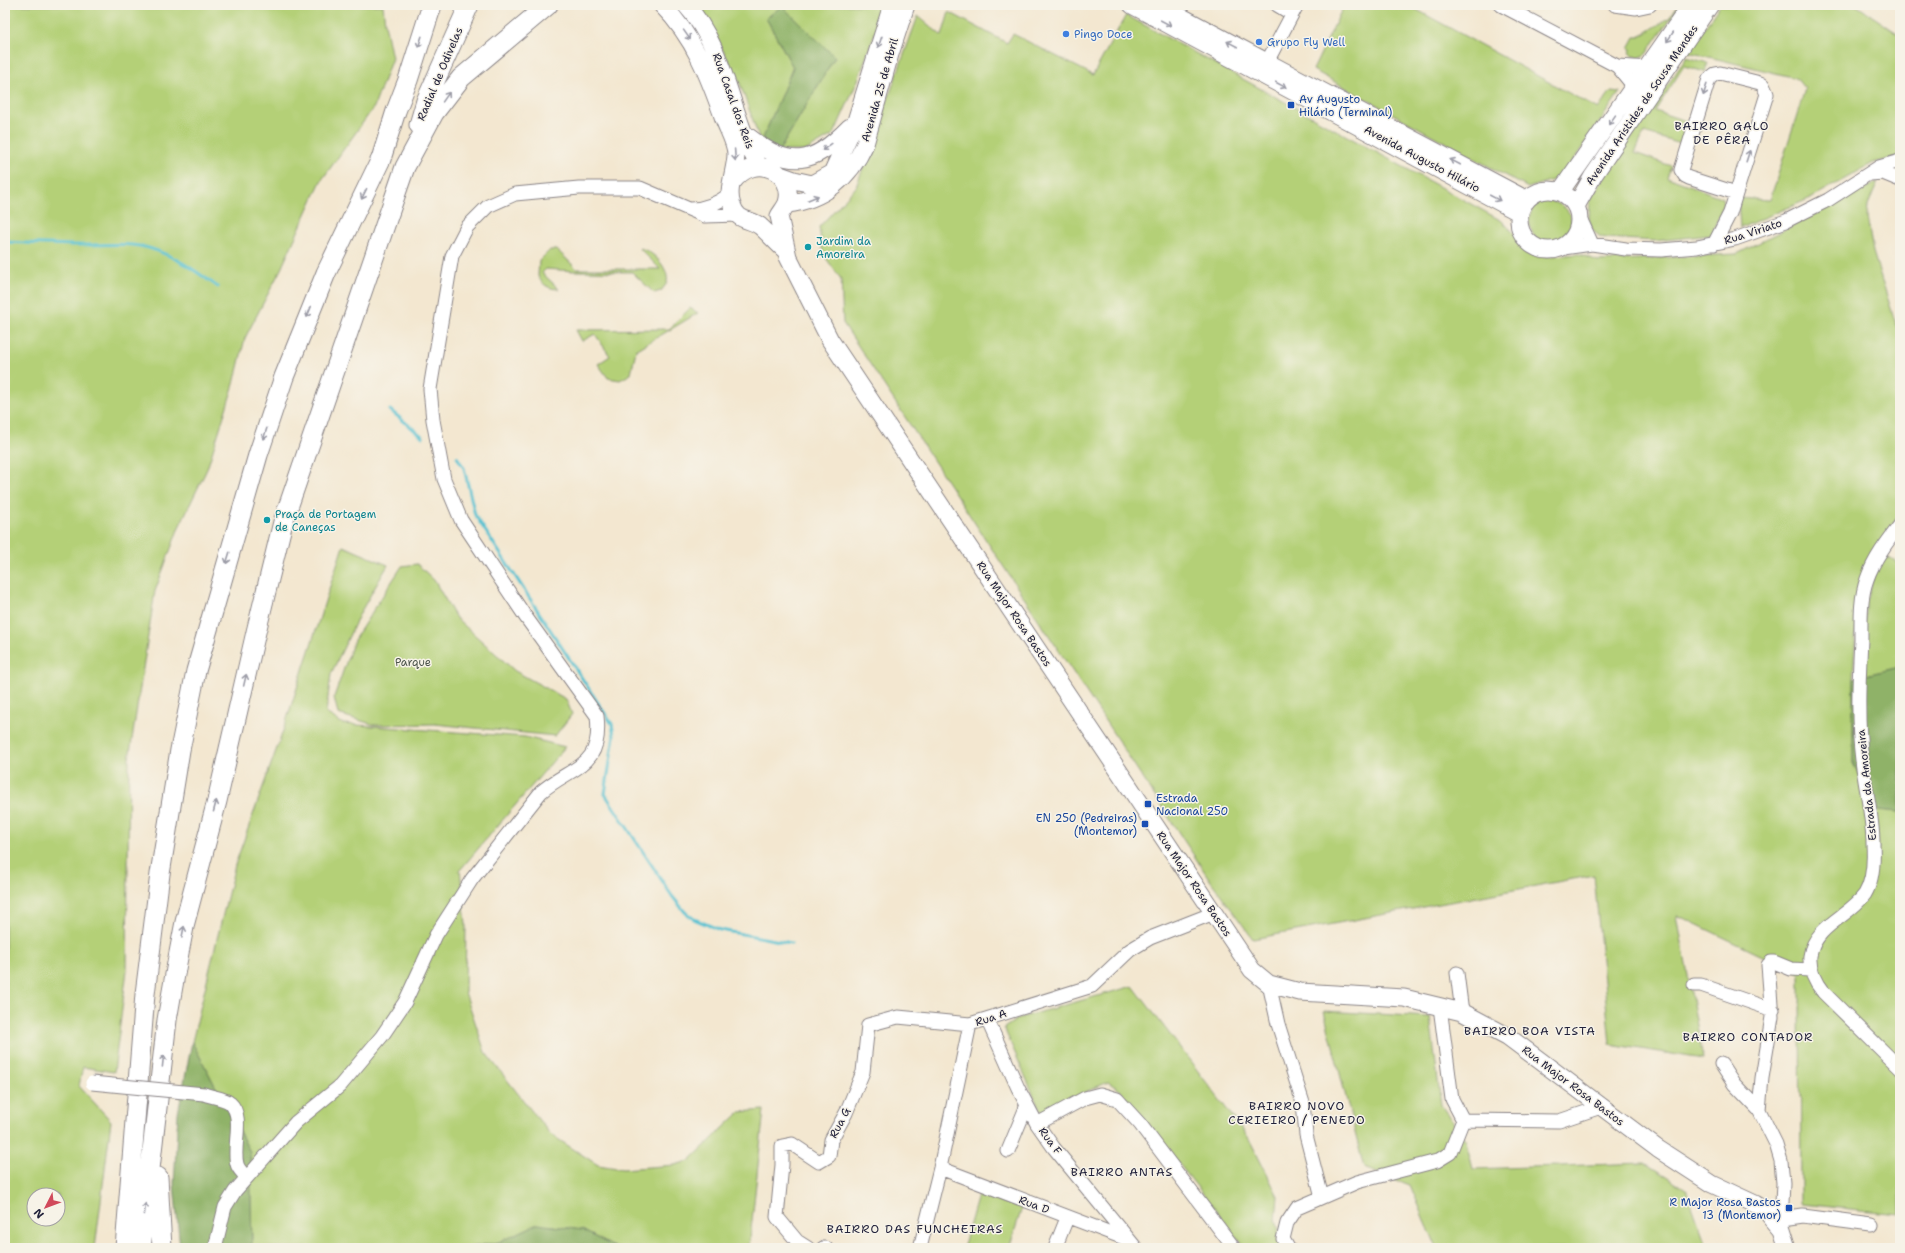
<svg xmlns="http://www.w3.org/2000/svg" width="1905" height="1253" font-family="'Shantell Sans',sans-serif">
	<style>
		.green { fill: #b4d077; stroke: #6b7959; fill-rule: evenodd }
		.forest { fill: #8fb268; stroke: #586a52 }
		.lines { fill: none; stroke-linecap: round; stroke-linejoin: round }
		.stream { stroke: #56c1d1; stroke-width: 3 }
		.minor-casing { stroke: #8a8486; stroke-width: 15 }
		.major-casing { stroke: #8a8486; stroke-width: 19 }
		.highway-casing { stroke: #8a8486; stroke-width: 21 }
		.minor { stroke: #fff; stroke-width: 13 }
		.major { stroke: #fff; stroke-width: 17 }
		.highway { stroke: #fff; stroke-width: 19 }
		.minor-bridge-casing { stroke: #8a8486; stroke-width: 15; stroke-linecap: butt }
		.minor-bridge { stroke: #fff; stroke-width: 13 }
		.oneway { stroke: #9c9ca7 }
		.shop-dot { fill: #3f7fe0; stroke: #f7f3e8; stroke-width: 1.5 }
		.transit-dot { fill: #1a4fb4; stroke: #f7f3e8; stroke-width: 1.5 }
		.culture-dot { fill: #0f9aa8; stroke: #f7f3e8; stroke-width: 1.5 }
		.labels { text-anchor: middle; dominant-baseline: central; stroke-width: 3; stroke-linejoin: round; paint-order: stroke }
		.shop-label { font-size: 11px; fill: #366cbe; stroke: #f7f3e8; text-anchor: start }
		.street-label { font-size: 11px; fill: #22223b; stroke: #f7f3e8 }
		.transit-label { font-size: 11px; fill: #164399; stroke: #f7f3e8; text-anchor: start }
		.culture-label { font-size: 11px; fill: #0d838f; stroke: #f7f3e8; text-anchor: start }
		.park-label { font-size: 11px; fill: #4e564d; stroke: #f7f3e8 }
		.neighbourhood-label { font-size: 12px; letter-spacing: 1px; fill: #22223b; stroke: #f7f3e8 }
	</style>
	<rect width="100%" height="100%" fill="#f7f3e8"/>
	<filter id="ink" filterUnits="userSpaceOnUse"><feTurbulence type="fractalNoise" baseFrequency=".025" numOctaves="2"/><feDisplacementMap in="SourceGraphic" scale="8" xChannelSelector="R" yChannelSelector="G"/><feConvolveMatrix kernelMatrix="1 2 1 2 8 2 1 2 1" color-interpolation-filters="sRGB"/></filter>
	<filter id="wash" filterUnits="userSpaceOnUse"><feTurbulence type="fractalNoise" baseFrequency=".012" numOctaves="4" result="noise"/><feDisplacementMap in="SourceGraphic" scale="16" xChannelSelector="R" yChannelSelector="G"/><feGaussianBlur stdDeviation="0.9" result="paint"/><feColorMatrix in="noise" values="0 0 0 0 0 0 0 0 0 0 0 0 0 0 0 0 0 1.4 0 .05"/><feComposite in="paint" operator="in"/></filter>
	<g filter="url(#wash)">
		<rect width="100%" height="100%" fill="#f3e7d0"/>
		<path class="green" d="M5 5H383L385 24 392 58 374 107 321 181 281 269 245 338 234 384 207 469 179 527 155 591 129 759 127 970 114 1072 83 1067 79 1086 111 1121 95 1248H5ZM34 1195H58V1219H34Z
			M699 5H885L858 80 834 134 805 151H779L835 57 766 18 793 67 761 143 739 81Z
			M1344 5H1408L1598 109 1611 91 1620 92 1562 177 1528 188 1313 70Z
			M1679 5H1680L1646 54 1639 58 1630 53 1631 49 1629 48 1635 37H1639L1669 18Z
			M1720 5H1856L1900 35V156L1873 163 1811 198 1740 228 1738 198 1770 200 1805 89 1796 78 1688 52Z
			M949 12 1007 43 1013 34 1093 75 1126 15 1502 221 1538 257 1579 254 1598 261 1737 254 1878 182 1868 205 1867 217 1873 252 1900 337V513L1859 582 1853 678V763L1877 810 1900 812V1214L1801 1204 1800 974 1677 915 1703 1059 1610 1044 1594 875 1253 939 1210 880 843 323 841 279 823 254 819 227 856 187 918 16 942 36Z
			M1687 57 1708 63 1705 72 1684 66 1655 111 1689 122 1681 144 1644 133 1635 153 1671 166 1667 177 1723 198 1724 204 1711 235 1655 241 1607 238 1601 237 1593 231 1591 227 1589 218 1590 200 1608 170Z
			M1546 200C1575 205 1580 227 1556 243L1537 240C1527 227 1527 216 1536 203Z
			M639 248C652 250 670 268 667 283L661 291 654 293 632 272 574 271 546 269 542 273 559 289C549 289 542 285 538 276L539 261 550 250H557L577 269H660Z
			M690 308 698 313 636 350 631 374 620 380 608 378 598 364 610 356 595 334 582 341 576 330 669 329Z
			M343 546 388 565 360 613 331 674 326 713 343 724 525 737 565 747 460 870 466 924 465 992 485 1052 550 1134 598 1165 623 1169 675 1165 689 1161 740 1112 764 1110 749 1248H616L582 1230 538 1224 499 1242 467 1248H252L250 1152 192 1042 235 865 283 731Z
			M1885 556 1900 564V619L1897 625 1900 632V667L1865 675 1866 605 1874 575Z
			M417 564 434 580 456 618 515 671 566 699 572 714 555 736 435 724 375 725 338 714 334 697 354 640 402 566Z
			M1133 986 1248 1137 1278 1196 1276 1219 1283 1248H1246L1120 1090 1108 1082 1041 1112 1004 1028 1019 1018Z
			M1324 1011 1430 1017 1441 1105 1466 1141 1473 1169 1645 1163 1686 1189 1707 1248H1437L1410 1185 1364 1168Z
			M979 1192 1022 1208 1009 1248H963Z"/>
		<path class="forest" d="M782 6 835 57 779 151 761 143 793 67 766 18Z
			M1900 667V812L1877 810 1853 763V678Z
			M192 1042 250 1152 252 1248H180L174 1184 178 1113Z
			M537 1224 582 1230 616 1248H467L499 1242Z"/>
		<g class="lines">
			<path class="stream" d="M5 242C30 243 56 245 82 245 105 245 129 242 152 249 177 257 197 272 218 287
				M390 410 423 437
				M457 457 464 468 475 515 612 724 614 736 605 794 672 896 685 912 694 919 720 930 791 943"/>
		</g>
	</g>
	<g filter="url(#ink)">
		<g class="lines">
			<g class="minor-casing">
				<path id="minor" d="M1277 5 1292 14
					M1501 5 1617 66 1635 88
					M1615 5 1636 8 1650 5
					M1267 62 1297 5
					M1617 66 1649 68
					M1870 174 1883 173 1900 180
					M691 209C706 209 718 203 730 194
					M1579 216 1592 244
					M1714 244 1730 213 1767 94 1763 85 1760 83 1720 73 1715 74 1709 79 1681 170 1685 176 1689 178 1736 193
					M1556 249 1592 244 1626 249 1661 250 1697 247 1735 239 1786 221 1828 200 1879 167 1900 161
					M1900 525C1887 542 1874 559 1867 579 1860 598 1861 619 1861 639 1859 679 1857 720 1862 760 1865 788 1873 815 1873 844 1874 860 1874 879 1865 894 1849 917 1815 925 1810 956 1809 970 1814 981 1823 992L1900 1068
					M1457 973 1462 1012
					M1269 984 1278 1024 1303 1103 1306 1135 1322 1197
					M1694 985H1701L1773 1010
					M1440 1007 1452 1099 1463 1120
					M987 1019 1018 1088 1037 1124 1054 1148 1136 1248
					M1721 1064 1734 1084 1759 1110
					M204 1094C211 1097 225 1098 230 1103 245 1116 232 1147 237 1164 238 1169 243 1173 246 1177
					M1037 1124 1085 1098 1100 1094 1117 1099 1140 1124 1234 1248
					M1008 1151 1027 1105
					M940 1168 1129 1240
					M1775 1220 1782 1203 1783 1183 1781 1161 1776 1144 1759 1110 1762 1078 1772 1017 1768 965 1771 962H1774L1791 969 1810 970
					M1775 1220 1803 1216 1872 1225
					M215 1248 225 1207 235 1191 296 1122 340 1086 382 1036 405 1002 436 935 472 879 541 792C572 765 603 769 597 716L525 616 461 520 444 479 433 420 430 389 452 256 467 227 488 206 515 194 579 188H640L705 216 738 215
					M808 1248 797 1241 777 1217 782 1165V1146L792 1144 819 1162 829 1156 831 1140 846 1113 863 1072 868 1025 898 1017 970 1024
					M823 1248H826
					M920 1248 940 1168 970 1024 1092 986 1130 950 1150 938 1214 913
					M1055 1248 1067 1218
					M1288 1248 1283 1239 1287 1223 1297 1208 1357 1182 1437 1161 1450 1153 1463 1120 1559 1121 1601 1107"/>
			</g>
			<g class="major-casing">
				<path id="major" d="M662 5C695 38 709 77 724 119 728 130 736 143 736 154 736 170 726 190 732 205 738 223 750 218 760 226 769 234 777 243 786 251
					M686 5C727 50 729 114 759 166
					M1132 5 1520 213
					M1159 5 1527 200
					M746 135C790 169 811 167 850 127
					M780 175 794 180 812 184 832 173 856 121 892 5
					M732 183C755 150 796 173 787 203 785 208 781 212 779 216L788 257 830 340 1252 970 1269 984 1300 992 1404 998 1462 1012 1507 1036 1658 1149 1712 1184 1755 1204 1767 1212 1781 1229 1787 1248
					M1519 220a30 30 0 1 1 60 0a30 30 0 1 1-60 0Z
					M1560 192 1691 5
					M787 204C823 200 850 178 865 144L890 54 906 5
					M1576 206 1593 176 1710 5"/>
			</g>
			<g class="highway-casing">
				<path id="highway" d="M419 125 426 101 469 5
					M158 1177 162 1248
					M125 1248 145 994 160 874 180 750 196 671 258 455 284 377 326 273 381 159 396 111 408 80 432 5
					M141 1248 167 1020 177 963 185 922 217 801 256 632 283 522 405 167 434 113 461 78 548 5"/>
			</g>
			<use href="#minor" class="minor"/>
			<use href="#major" class="major"/>
			<use href="#highway" class="highway"/>
			<g class="minor-bridge-casing">
				<path id="minor-bridge" d="M92 1083 204 1094"/>
			</g>
			<use href="#minor-bridge" class="minor-bridge"/>
		</g>
		<defs><path id="oneway-shaft" d="M-6 0H5M1.5-3L5.5 0L1.5 3" fill="none" stroke-width="1.6" stroke-linecap="round" stroke-linejoin="round"/></defs>
		<g class="oneway">
			<use href="#oneway-shaft" transform="translate(1166 23) rotate(28)"/>
			<use href="#oneway-shaft" transform="translate(687 35) rotate(55)"/>
			<use href="#oneway-shaft" transform="translate(1670 37) rotate(124)"/>
			<use href="#oneway-shaft" transform="translate(420 42) rotate(108)"/>
			<use href="#oneway-shaft" transform="translate(880 42) rotate(109)"/>
			<use href="#oneway-shaft" transform="translate(1232 44) rotate(-152)"/>
			<use href="#oneway-shaft" transform="translate(1281 85) rotate(28)"/>
			<use href="#oneway-shaft" transform="translate(1705 90) rotate(108)"/>
			<use href="#oneway-shaft" transform="translate(446 97) rotate(-55)"/>
			<use href="#oneway-shaft" transform="translate(1612 120) rotate(125)"/>
			<use href="#oneway-shaft" transform="translate(827 147) rotate(144)"/>
			<use href="#oneway-shaft" transform="translate(735 155) rotate(86)"/>
			<use href="#oneway-shaft" transform="translate(1748 156) rotate(-72)"/>
			<use href="#oneway-shaft" transform="translate(1455 162) rotate(-152)"/>
			<use href="#oneway-shaft" transform="translate(364 194) rotate(116)"/>
			<use href="#oneway-shaft" transform="translate(813 198) rotate(-23)"/>
			<use href="#oneway-shaft" transform="translate(1495 198) rotate(28)"/>
			<use href="#oneway-shaft" transform="translate(309 312) rotate(112)"/>
			<use href="#oneway-shaft" transform="translate(265 434) rotate(108)"/>
			<use href="#oneway-shaft" transform="translate(228 558) rotate(107)"/>
			<use href="#oneway-shaft" transform="translate(245 680) rotate(-77)"/>
			<use href="#oneway-shaft" transform="translate(215 806) rotate(-75)"/>
			<use href="#oneway-shaft" transform="translate(183 932) rotate(-79)"/>
			<use href="#oneway-shaft" transform="translate(163 1061) rotate(-84)"/>
			<use href="#oneway-shaft" transform="translate(145 1209) rotate(-84)"/>
		</g>
	</g>
	<g class="shop-dot">
		<circle cx="1066" cy="34" r="4"/>
		<circle cx="1259" cy="42" r="4"/>
	</g>
	<g class="transit-dot">
		<rect x="1287" y="101" width="8" height="8" rx="2"/>
		<rect x="1144" y="800" width="8" height="8" rx="2"/>
		<rect x="1141" y="820" width="8" height="8" rx="2"/>
		<rect x="1785" y="1204" width="8" height="8" rx="2"/>
	</g>
	<g class="culture-dot">
		<circle cx="808" cy="247" r="4"/>
		<circle cx="267" cy="520" r="4"/>
	</g>
	<g class="labels">
		<g class="shop-label">
			<text x="1074" y="34">Pingo Doce</text>
			<text x="1267" y="42">Grupo Fly Well</text>
		</g>
		<g class="street-label">
			<text transform="translate(440 74) rotate(-67)">Radial de Odivelas</text>
			<text transform="translate(880 90) rotate(-74)">Avenida 25 de Abril</text>
			<text transform="translate(733 101) rotate(70)">Rua Casal dos Reis</text>
			<text transform="translate(1642 105) rotate(-56)">Avenida Aristides de Sousa Mendes</text>
			<text transform="translate(1422 159) rotate(28)">Avenida Augusto Hilário</text>
			<text transform="translate(1753 232) rotate(-18)">Rua Viriato</text>
			<text transform="translate(1014 614) rotate(56)">Rua Major Rosa Bastos</text>
			<text transform="translate(1867 785) rotate(-96)">Estrada da Amoreira</text>
			<text transform="translate(1194 884) rotate(56)">Rua Major Rosa Bastos</text>
			<text transform="translate(991 1018) rotate(-18)">Rua A</text>
			<text transform="translate(1573 1086) rotate(37)">Rua Major Rosa Bastos</text>
			<text transform="translate(840 1123) rotate(-63)">Rua G</text>
			<text transform="translate(1050 1141) rotate(54)">Rua F</text>
			<text transform="translate(1034 1205) rotate(21)">Rua D</text>
		</g>
		<g class="transit-label">
			<text x="1299" y="99">Av Augusto<tspan x="1299" dy="13">Hilário (Terminal)</tspan></text>
			<text x="1156" y="798">Estrada<tspan x="1156" dy="13">Nacional 250</tspan></text>
			<text x="1137" y="818" text-anchor="end">EN 250 (Pedreiras)<tspan x="1137" dy="13">(Montemor)</tspan></text>
			<text x="1781" y="1202" text-anchor="end">R Major Rosa Bastos<tspan x="1781" dy="13">13 (Montemor)</tspan></text>
		</g>
		<g class="culture-label">
			<text x="816" y="241">Jardim da<tspan x="816" dy="13">Amoreira</tspan></text>
			<text x="275" y="514">Praça de Portagem<tspan x="275" dy="13">de Caneças</tspan></text>
		</g>
		<g class="park-label">
			<text x="413" y="662">Parque</text>
		</g>
		<g class="neighbourhood-label">
			<text x="1722" y="126">BAIRRO GALO<tspan x="1722" dy="14">DE PÊRA</tspan></text>
			<text x="1530" y="1031">BAIRRO BOA VISTA</text>
			<text x="1748" y="1037">BAIRRO CONTADOR</text>
			<text x="1297" y="1106">BAIRRO NOVO<tspan x="1297" dy="14">CERIEIRO / PENEDO</tspan></text>
			<text x="1122" y="1172">BAIRRO ANTAS</text>
			<text x="915" y="1229">BAIRRO DAS FUNCHEIRAS</text>
		</g>
	</g>
	<rect width="1905" height="1253" fill="none" stroke="#f7f3e8" stroke-width="20"/>
	<g transform="translate(46 1207) rotate(228)"><circle r="19" fill="#f7f3e8" stroke="#a29fa3"/>
	<path d="M0-3L7 15L0 10L-7 15Z" fill="#d1495b"/>
	<text y="-6" font-size="11" font-weight="bold" text-anchor="middle" fill="#22223b">N</text>
	</g>
</svg>
